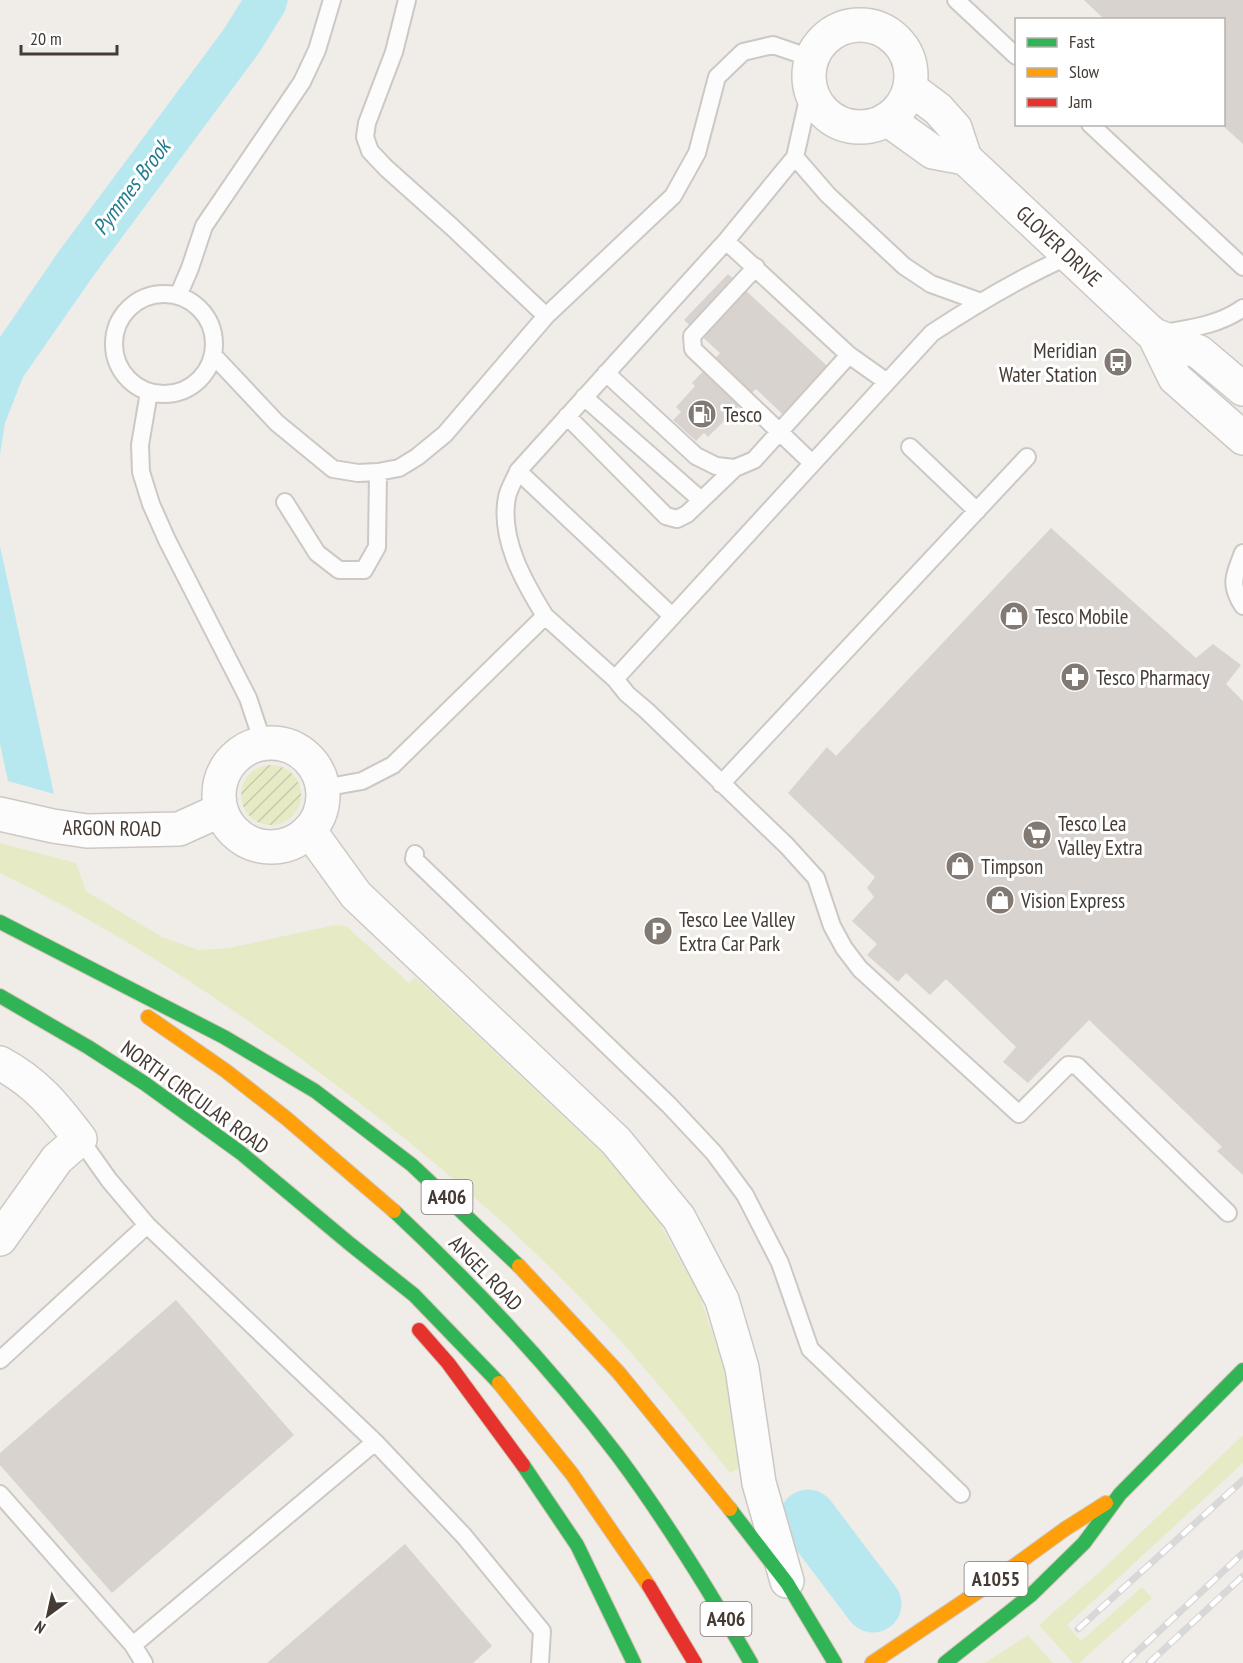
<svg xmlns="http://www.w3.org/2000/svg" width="1243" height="1663" font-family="'PT Sans Narrow',sans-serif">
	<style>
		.grass { fill: #e6ebc6 }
		.garden { fill: url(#garden-furrows) }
		.water { fill: #b7e8f0 }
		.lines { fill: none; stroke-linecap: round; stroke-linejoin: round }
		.river { stroke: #b7e8f0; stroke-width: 57 }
		.building { fill: #d8d3cf }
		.lane-casing { stroke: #ccc8c4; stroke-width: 20 }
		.street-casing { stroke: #ccc8c4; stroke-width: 36 }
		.fast-casing { stroke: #d3c3b5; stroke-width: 16 }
		.slow-casing { stroke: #d3c3b5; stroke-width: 16 }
		.jam-casing { stroke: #d3c3b5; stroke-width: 16 }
		.lane { stroke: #fdfcfc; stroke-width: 16 }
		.street { stroke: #fdfcfc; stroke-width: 33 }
		.fast { stroke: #30b455; stroke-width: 14 }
		.slow { stroke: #ff9f0a; stroke-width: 14 }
		.jam { stroke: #e5322d; stroke-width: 14 }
		.rail-casing { stroke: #d9d8d8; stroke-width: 7 }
		.rail { stroke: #fff; stroke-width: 4.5; stroke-dasharray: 14; stroke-linecap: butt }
		.labels { text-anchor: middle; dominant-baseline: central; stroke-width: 6; stroke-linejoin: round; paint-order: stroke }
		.shield { fill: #fff; stroke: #7e7671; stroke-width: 1.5 }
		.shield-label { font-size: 20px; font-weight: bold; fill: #463b34 }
		.street-label { font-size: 21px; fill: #463b34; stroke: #fff }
		.poi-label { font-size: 21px; fill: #463b34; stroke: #fff; text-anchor: start }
		.water-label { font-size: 22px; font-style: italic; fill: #227c8e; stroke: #fff }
	</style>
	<defs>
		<pattern id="garden-furrows" width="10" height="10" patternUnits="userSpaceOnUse" patternTransform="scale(1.5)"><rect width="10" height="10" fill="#e6ebc6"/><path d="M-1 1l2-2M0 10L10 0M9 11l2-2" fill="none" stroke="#c7caab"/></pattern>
	</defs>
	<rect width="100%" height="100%" fill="#f0ece8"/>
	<path class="grass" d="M0 843 76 863 86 891 162 937 198 950 229 948 335 925 346 926 409 983 415 977 617 1167 658 1220 700 1296 724 1369 739 1468 730 1473C690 1422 650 1373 607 1326 532 1245 449 1172 362 1105 249 1017 129 936 0 873Z
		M1243 1435V1463L1067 1625 1081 1641 1142 1587 1152 1598 1079 1663H1073L1039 1625 1104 1568Z
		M1028 1635 1053 1663H985Z"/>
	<path class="garden" d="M241 795a30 30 0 1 1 60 0a30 30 0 1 1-60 0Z"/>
	<path class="water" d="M242 0H288L285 11 259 53 94 275 23 377 5 423 0 454V337L59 251 224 29Z
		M0 546 54 794 8 781 0 744Z"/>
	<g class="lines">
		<path class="river" d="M808 1518 873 1604"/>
	</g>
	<path class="building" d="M1084 0H1243V144L1221 124H1224V20H1105Z
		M728 274 838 376 793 424 756 389 708 437 704 433 696 441 673 420 681 412 676 407 695 386 692 383 720 353 684 320Z
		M1051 528 1196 658 1213 644 1241 665 1226 684 1243 701V1175L1217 1151 1222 1147 1089 1020 1028 1083 1003 1062 1016 1047 946 979 930 995 906 973 898 982 867 955 877 944 852 921 874 897 867 888 875 877 788 793 827 747 836 756Z
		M176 1300 294 1435 112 1593 0 1465V1453Z
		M405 1544 492 1646 473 1663H267Z"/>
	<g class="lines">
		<g class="lane-casing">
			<path id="lane" d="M407 0 394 52 367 123 365 137 370 151 386 168 452 227 546 316
				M956 0 1016 56
				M1090 124 1243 267
				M795 157 828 195 904 266 931 284 981 302
				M726 241 849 355 887 382
				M756 267 692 336 693 349 812 463
				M114 344a50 50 0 1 1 100 0a50 50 0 1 1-100 0Z
				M178 296 190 268 204 226 302 82 317 50 332 0
				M1164 333C1192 328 1219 325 1243 308
				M213 355 277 423 333 469 358 473 378 472 399 468 417 457 445 434 546 316 673 196 697 153 717 77 743 52 773 45 811 58
				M606 373 696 456 716 466 735 468 754 460 849 355
				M149 392 140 445 141 472 151 504 167 540 248 698 263 743
				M584 397 701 500
				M567 416 666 516 677 519 687 514 735 468
				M910 447 977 511
				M518 471 671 615
				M285 502 317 553 339 570H364L377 547 378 472
				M1243 553C1234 576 1229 584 1243 606
				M545 616 615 679 627 694 647 711 787 846 816 878 832 926 844 948 860 969 1019 1114 1068 1065 1077 1066 1228 1213
				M615 679 932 333C976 304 1021 277 1069 256
				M721 784 1027 457
				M323 788 362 781 393 765 545 616C524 582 499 539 507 497 509 488 515 479 518 471L726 241 795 157 810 90
				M415 854 414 859 669 1105 714 1153 745 1195 780 1263 810 1349 961 1494
				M80 1139 109 1180 147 1225 375 1442 464 1536 542 1631 540 1663
				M0 1360 147 1225
				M0 1494 133 1645 375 1442
				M133 1645 144 1663"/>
		</g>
		<g class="street-casing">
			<path id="street" d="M809 76a51 51 0 1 1 102 0a51 51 0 1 1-102 0Z
				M910 88 938 109 955 128 965 158 1147 329 1154 335 1199 352 1243 389
				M887 119 933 152 965 158
				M1154 335 1175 378 1243 438
				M219 795a52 52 0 1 1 104 0a52 52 0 1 1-104 0Z
				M0 814 53 826 87 831 179 829 221 810
				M309 830 356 895 616 1141 679 1218 722 1300 742 1368 759 1483 787 1581
				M0 1063C37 1083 55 1106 80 1139L57 1159 0 1239"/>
		</g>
		<g class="fast-casing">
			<path id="fast" d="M0 922 224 1037 315 1091 412 1165 519 1266
				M0 996 88 1047 144 1083 241 1153 350 1244 414 1295 499 1383
				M394 1211C475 1287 551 1368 618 1456 667 1522 710 1592 751 1663
				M523 1465 577 1545 634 1663
				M730 1509 787 1583
				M787 1583 835 1663
				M945 1663 1031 1595 1084 1543 1120 1494 1243 1370"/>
		</g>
		<g class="slow-casing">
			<path id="slow" d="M148 1017 226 1071 286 1118 394 1211
				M519 1266 619 1373 730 1509
				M499 1383 572 1474 649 1586
				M872 1663 985 1587 1065 1529 1106 1503"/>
		</g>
		<g class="jam-casing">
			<path id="jam" d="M419 1330 448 1363 523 1465
				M649 1586 695 1663"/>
		</g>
		<use href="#lane" class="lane"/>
		<use href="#street" class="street"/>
		<use href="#fast" class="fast"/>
		<use href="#slow" class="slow"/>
		<use href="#jam" class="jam"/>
		<g class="rail-casing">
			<path id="rail" d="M1078 1629 1243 1480
				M1125 1663 1243 1553
				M1149 1663 1243 1576"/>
		</g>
		<use href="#rail" class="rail"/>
	</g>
	<defs>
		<g id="bus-disc" transform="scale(1.5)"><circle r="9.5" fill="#827973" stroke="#fff"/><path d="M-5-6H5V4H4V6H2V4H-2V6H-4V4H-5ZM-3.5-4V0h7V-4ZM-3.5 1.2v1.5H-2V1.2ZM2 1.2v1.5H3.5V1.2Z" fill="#fff"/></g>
		<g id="fuel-disc" transform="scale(1.5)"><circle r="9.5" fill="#827973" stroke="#fff"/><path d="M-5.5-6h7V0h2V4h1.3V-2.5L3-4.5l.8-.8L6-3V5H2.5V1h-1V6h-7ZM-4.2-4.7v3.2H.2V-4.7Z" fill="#fff"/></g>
		<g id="shop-disc" transform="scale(1.5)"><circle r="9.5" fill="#827973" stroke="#fff"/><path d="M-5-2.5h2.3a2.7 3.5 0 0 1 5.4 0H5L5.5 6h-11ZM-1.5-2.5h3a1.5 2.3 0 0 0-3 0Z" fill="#fff"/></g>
		<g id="pharmacy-disc" transform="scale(1.5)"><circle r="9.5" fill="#827973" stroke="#fff"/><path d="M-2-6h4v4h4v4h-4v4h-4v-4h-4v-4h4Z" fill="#fff"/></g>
		<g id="supermarket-disc" transform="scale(1.5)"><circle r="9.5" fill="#827973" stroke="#fff"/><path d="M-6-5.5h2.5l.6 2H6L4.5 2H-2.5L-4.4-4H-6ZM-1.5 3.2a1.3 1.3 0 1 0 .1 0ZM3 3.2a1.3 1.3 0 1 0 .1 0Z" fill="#fff"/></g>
		<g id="parking-disc" transform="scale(1.5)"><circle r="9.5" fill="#827973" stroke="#fff"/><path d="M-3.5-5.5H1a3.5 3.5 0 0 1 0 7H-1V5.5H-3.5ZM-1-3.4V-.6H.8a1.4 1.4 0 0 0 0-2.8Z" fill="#fff"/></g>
	</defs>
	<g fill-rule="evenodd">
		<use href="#bus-disc" x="1118" y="362"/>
		<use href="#fuel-disc" x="702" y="414"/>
		<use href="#shop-disc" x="1014" y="616"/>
		<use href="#pharmacy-disc" x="1075" y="677"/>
		<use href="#supermarket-disc" x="1037" y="835"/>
		<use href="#shop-disc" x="960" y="866"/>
		<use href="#shop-disc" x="1000" y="900"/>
		<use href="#parking-disc" x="658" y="931"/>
	</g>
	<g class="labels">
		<g class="shield">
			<rect x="421.5" y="1180" width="51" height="34" rx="4.5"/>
			<rect x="964.5" y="1562" width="63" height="34" rx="4.5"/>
			<rect x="700.5" y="1602" width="51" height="34" rx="4.5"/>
		</g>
		<g class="shield-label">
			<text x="447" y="1197">A406</text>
			<text x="996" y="1579">A1055</text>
			<text x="726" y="1619">A406</text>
		</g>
		<g class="street-label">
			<text transform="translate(1059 246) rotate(43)">GLOVER DRIVE</text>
			<text transform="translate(112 828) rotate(1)">ARGON ROAD</text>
			<text transform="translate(195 1097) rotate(36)">NORTH CIRCULAR ROAD</text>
			<text transform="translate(486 1273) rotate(46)">ANGEL ROAD</text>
		</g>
		<g class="poi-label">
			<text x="1097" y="350" text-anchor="end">Meridian<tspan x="1097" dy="24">Water Station</tspan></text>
			<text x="723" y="414">Tesco</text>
			<text x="1035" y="616">Tesco Mobile</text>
			<text x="1096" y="677">Tesco Pharmacy</text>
			<text x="1058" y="823">Tesco Lea<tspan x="1058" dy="24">Valley Extra</tspan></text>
			<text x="981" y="866">Timpson</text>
			<text x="1021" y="900">Vision Express</text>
			<text x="679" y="919">Tesco Lee Valley<tspan x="679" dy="24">Extra Car Park</tspan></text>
		</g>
		<g class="water-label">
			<text transform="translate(131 187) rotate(-53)">Pymmes Brook</text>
		</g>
	</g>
	<rect x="1015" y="18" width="210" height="108" fill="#ffffff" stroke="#b5b1ae" stroke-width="1.5"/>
	<rect x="1027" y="38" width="30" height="9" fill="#30b455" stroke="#b5b1ae" stroke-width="1.5"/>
	<text x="1069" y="48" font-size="18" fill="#463b34">Fast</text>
	<rect x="1027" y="68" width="30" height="9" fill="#ff9f0a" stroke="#b5b1ae" stroke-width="1.5"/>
	<text x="1069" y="78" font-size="18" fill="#463b34">Slow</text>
	<rect x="1027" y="98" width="30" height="9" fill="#e5322d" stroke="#b5b1ae" stroke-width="1.5"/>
	<text x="1069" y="108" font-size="18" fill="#463b34">Jam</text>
	<g transform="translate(48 1615) rotate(213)" stroke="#ffffff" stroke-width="4.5" paint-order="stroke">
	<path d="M0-4.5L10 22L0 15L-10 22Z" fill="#463b34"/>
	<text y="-9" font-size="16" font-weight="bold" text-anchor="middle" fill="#463b34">N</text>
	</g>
	<path d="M21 45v9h96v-9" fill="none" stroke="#463b34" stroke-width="3"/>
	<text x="30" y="45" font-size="18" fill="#463b34" stroke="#ffffff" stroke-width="4.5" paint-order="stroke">20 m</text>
</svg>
